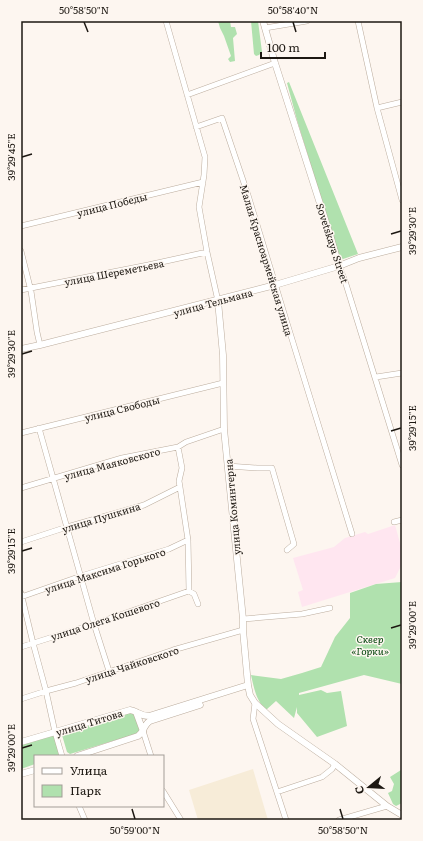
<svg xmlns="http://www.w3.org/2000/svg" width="423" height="841" font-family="Literata,serif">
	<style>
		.industrial { fill: #f7ecd8 }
		.education { fill: #ffe6f0 }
		.green { fill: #b0e1ae }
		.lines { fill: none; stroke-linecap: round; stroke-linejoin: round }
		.minor-casing { stroke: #bcad9e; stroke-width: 6 }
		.tertiary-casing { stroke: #bcad9e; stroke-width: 7 }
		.minor { stroke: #fff; stroke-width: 5 }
		.tertiary { stroke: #fff; stroke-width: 6 }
		.ticks { fill: none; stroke: #1d1812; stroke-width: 1.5 }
		.labels { text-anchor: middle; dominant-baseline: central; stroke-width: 3; stroke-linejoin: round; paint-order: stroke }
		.street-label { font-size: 10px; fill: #1d1812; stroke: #fdf6f0 }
		.park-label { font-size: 10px; font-style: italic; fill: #02450a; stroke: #fdf6f0 }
		.neatline { fill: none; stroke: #1d1812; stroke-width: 1.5 }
		.ticks-label { font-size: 10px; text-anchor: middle; fill: #1d1812 }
	</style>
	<rect width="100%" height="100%" fill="#fdf6f0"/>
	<path class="industrial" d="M253 769 268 820H198L189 790Z"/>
	<path class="education" d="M395 525 402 550V564L395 578 302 607 298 592 303 590 293 558 334 547 345 538 365 532 368 534Z"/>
	<path class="green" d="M218 21H230L231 27H235L237 34 233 38 235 61 230 62 228 59 231 56 224 36 220 28Z
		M251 21H258L262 52 259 55 256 56 254 54Z
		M289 82 358 254 340 260 297 120 287 83Z
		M402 582V684L364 675 299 693V695L321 690 327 693 341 691 347 726 317 737 297 713V707L294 718 276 701 266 710C256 700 254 688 251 675L281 679 302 673 321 667 335 637 350 618V593L376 584Z
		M129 712H133L141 729 139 733 70 754 67 752 62 735 64 731Z
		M54 735 60 756H35V764L21 769V743Z
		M401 770 402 771V803L396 806 393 804 388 793 392 791 394 784 390 777Z"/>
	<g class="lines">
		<g class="minor-casing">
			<path id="minor" d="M166 21 205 157 204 175 199 207 207 252 218 301
				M358 21 377 108 402 200
				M265 28 307 21
				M187 95 275 63
				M377 108 402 102
				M196 127 222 118 248 195 287 323 352 534
				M21 226 203 182
				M21 251 31 291 37 332 40 345
				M339 266 345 281 402 465
				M21 290 148 265 207 252
				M376 377 402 373
				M39 428 94 624 109 671
				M21 433 223 383
				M178 447 182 468 179 481 180 487 188 540 189 591 194 594 198 604
				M228 466 257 468H272L294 544 287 550
				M21 488 122 458 178 447 186 442 224 429
				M394 522 402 520
				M21 542 67 527 144 505 180 487
				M21 593 33 643 46 691 55 732 62 756
				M21 597 81 576 169 549 188 540
				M243 619 302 614 330 608
				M21 647 94 624 189 591
				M21 699 46 691 76 683 173 650 243 630
				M255 703 253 719 286 820
				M143 731 151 756
				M163 791 181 820
				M277 792 322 777 332 769 335 764
				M79 806 85 820
				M339 820 387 806"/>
		</g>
		<g class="tertiary-casing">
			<path id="tertiary" d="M263 21 275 63 331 238 339 266
				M218 301 223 355 224 429 243 619V630L248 685 250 695 255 703 278 724 305 743 335 764 387 806 402 815
				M21 349 40 345 275 285 339 266 359 258 402 247
				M136 712 143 731
				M21 742 130 710C137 711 140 716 149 716L248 685
				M77 756 138 736C144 732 144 724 150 721L200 705
				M21 774 35 770"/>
		</g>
		<use href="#minor" class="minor"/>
		<use href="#tertiary" class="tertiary"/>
	</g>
	<path class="ticks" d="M84 22 88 32M293 22 296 32M22 157 32 154M391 234 401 231M22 354 32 351M391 431 401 428M22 551 32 548M391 628 401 625M22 748 32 745M132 809 135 819M340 809 343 819"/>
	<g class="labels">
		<g class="street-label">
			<text transform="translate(112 204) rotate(-14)">улица Победы</text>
			<text transform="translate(333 243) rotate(72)">Sovetskaya Street</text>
			<text transform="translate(267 260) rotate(73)">Малая Красноармейская улица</text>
			<text transform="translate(114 272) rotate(-11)">улица Шереметьева</text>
			<text transform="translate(213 302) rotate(-15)">улица Тельмана</text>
			<text transform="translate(122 408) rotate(-14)">улица Свободы</text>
			<text transform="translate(112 463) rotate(-15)">улица Маяковского</text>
			<text transform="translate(232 507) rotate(-95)">улица Коминтерна</text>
			<text transform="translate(101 517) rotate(-17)">улица Пушкина</text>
			<text transform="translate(105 570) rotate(-18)">улица Максима Горького</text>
			<text transform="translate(105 619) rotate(-18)">улица Олега Кошевого</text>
			<text transform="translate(132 664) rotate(-18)">улица Чайковского</text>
			<text transform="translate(89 722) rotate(-17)">улица Титова</text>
		</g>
		<g class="park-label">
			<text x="370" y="638">Сквер<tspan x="370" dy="12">«Горки»</tspan></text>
		</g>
	</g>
	<rect width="423" height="841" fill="none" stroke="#fdf6f0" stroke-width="44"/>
	<rect x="34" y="755" width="130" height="52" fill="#fdf6f0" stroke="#a39d97"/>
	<rect x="42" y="768" width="20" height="6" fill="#ffffff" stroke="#a39d97"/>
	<text x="70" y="775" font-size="12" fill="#1d1812">Улица</text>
	<rect x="42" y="785" width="20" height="12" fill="#b0e1ae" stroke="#a39d97"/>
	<text x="70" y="795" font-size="12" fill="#1d1812">Парк</text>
	<g transform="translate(369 787) rotate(252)" stroke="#fdf6f0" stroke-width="3" paint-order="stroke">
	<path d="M0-3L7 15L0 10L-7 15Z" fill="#1d1812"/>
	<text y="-6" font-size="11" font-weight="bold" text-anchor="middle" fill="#1d1812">С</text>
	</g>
	<path d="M261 52v6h64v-6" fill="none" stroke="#1d1812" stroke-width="2"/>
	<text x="267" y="52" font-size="12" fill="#1d1812" stroke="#fdf6f0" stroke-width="3" paint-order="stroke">100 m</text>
	<rect x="22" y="22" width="379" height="797" class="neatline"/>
	<g class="ticks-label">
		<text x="84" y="14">50°58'50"N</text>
		<text x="293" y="14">50°58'40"N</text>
		<text transform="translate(11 157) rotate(-90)" y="4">39°29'45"E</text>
		<text transform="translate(412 231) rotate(-90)" y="4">39°29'30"E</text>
		<text transform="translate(11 354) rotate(-90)" y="4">39°29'30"E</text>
		<text transform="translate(412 428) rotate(-90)" y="4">39°29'15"E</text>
		<text transform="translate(11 551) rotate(-90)" y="4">39°29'15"E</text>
		<text transform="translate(412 625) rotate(-90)" y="4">39°29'00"E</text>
		<text transform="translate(11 748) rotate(-90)" y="4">39°29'00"E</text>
		<text x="135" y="834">50°59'00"N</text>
		<text x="343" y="834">50°58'50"N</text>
	</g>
</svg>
